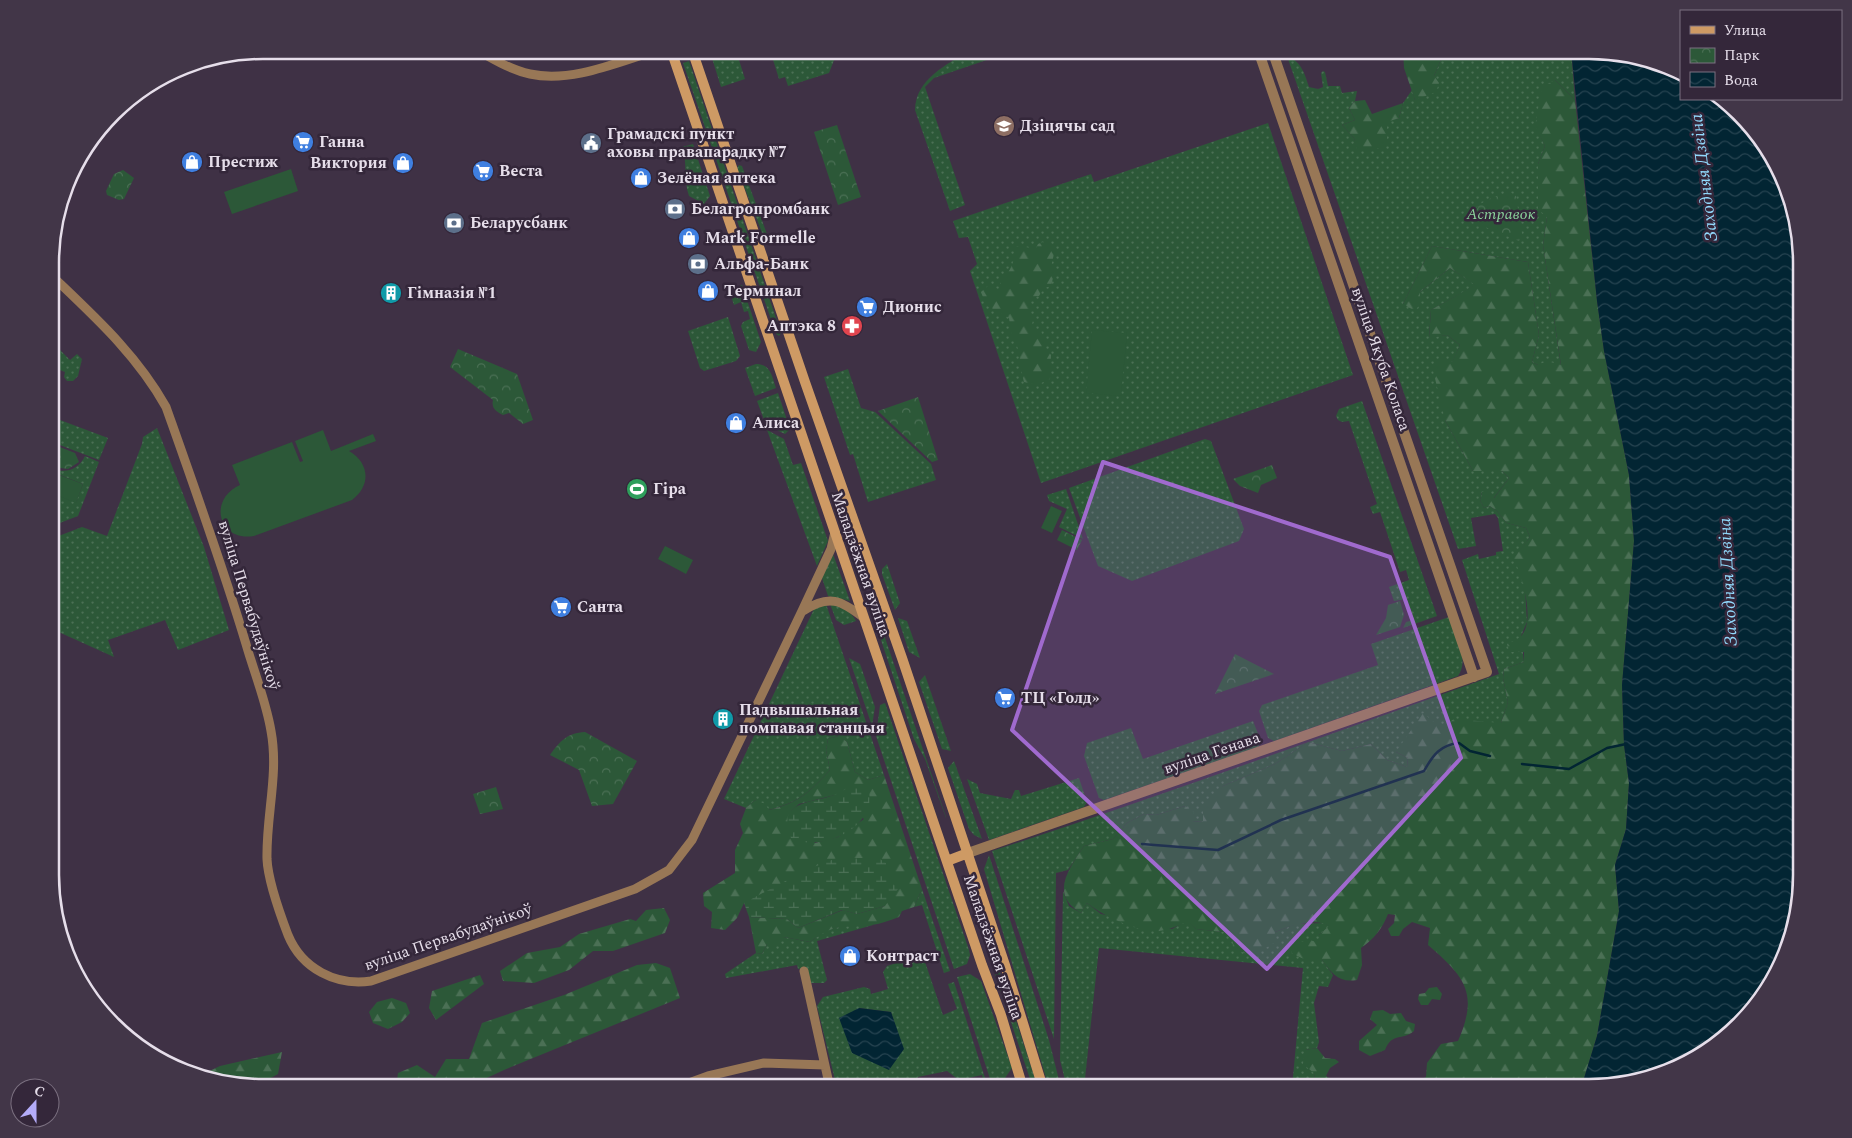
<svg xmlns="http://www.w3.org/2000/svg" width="1852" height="1138" font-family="Spectral,serif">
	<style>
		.grass { fill: url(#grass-dots); fill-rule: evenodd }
		.forest { fill: url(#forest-firs); fill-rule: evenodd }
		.wetland { fill: url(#wetland-marsh) }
		.park { fill: url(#park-crowns) }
		.garden { fill: #2c5838 }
		.water { fill: url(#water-waves) }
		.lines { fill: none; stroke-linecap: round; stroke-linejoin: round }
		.stream { stroke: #022533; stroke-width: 2.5 }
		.minor { stroke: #987756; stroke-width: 9 }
		.tertiary { stroke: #987756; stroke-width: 10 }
		.secondary { stroke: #ce9a64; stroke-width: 10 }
		.marked { fill: #a06ace; fill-opacity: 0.2; stroke: #a06ace; stroke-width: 4; stroke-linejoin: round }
		.labels { text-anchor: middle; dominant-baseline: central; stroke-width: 5; stroke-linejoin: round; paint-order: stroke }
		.poi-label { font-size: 16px; font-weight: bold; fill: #e6deea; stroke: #34273a; text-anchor: start }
		.park-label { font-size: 16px; font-style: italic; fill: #8ad49b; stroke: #34273a }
		.street-label { font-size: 16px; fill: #e6deea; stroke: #34273a }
		.water-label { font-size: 18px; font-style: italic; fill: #91d9fc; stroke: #34273a }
		.rim { fill: none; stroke: #e6deea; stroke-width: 2.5 }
	</style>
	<defs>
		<pattern id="grass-dots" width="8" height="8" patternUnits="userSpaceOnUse" patternTransform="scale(1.25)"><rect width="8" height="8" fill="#2c5838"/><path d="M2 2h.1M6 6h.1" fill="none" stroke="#4b7055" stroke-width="1.8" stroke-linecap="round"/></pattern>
		<pattern id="forest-firs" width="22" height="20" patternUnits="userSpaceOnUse" patternTransform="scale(1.25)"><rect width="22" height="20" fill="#2c5838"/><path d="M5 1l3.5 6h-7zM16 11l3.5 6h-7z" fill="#4b7055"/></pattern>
		<pattern id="wetland-marsh" width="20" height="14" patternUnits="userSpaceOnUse" patternTransform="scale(1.25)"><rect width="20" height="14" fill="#2c5838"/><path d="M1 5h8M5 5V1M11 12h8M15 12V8" fill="none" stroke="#4b7055"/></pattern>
		<pattern id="park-crowns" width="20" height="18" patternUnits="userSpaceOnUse" patternTransform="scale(1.25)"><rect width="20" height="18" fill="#2c5838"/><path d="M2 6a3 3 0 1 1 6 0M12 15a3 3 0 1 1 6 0" fill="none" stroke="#4b7055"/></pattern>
		<pattern id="water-waves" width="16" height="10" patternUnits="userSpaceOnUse" patternTransform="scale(1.25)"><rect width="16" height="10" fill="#022533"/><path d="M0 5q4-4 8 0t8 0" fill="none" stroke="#274451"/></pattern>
	</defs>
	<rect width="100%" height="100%" fill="#3f3145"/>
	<path class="grass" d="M512 50H521L545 57H567L588 50H600C567 60 544 66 512 50Z
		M770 50H838L829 73 788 86 785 77 779 79Z
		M970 50H1016L934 78 925 87 965 205 950 211 915 110C916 78 947 65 970 50Z
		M1445 50H1571L1575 100 1555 80 1536 126 1545 146 1538 164 1547 217 1543 245 1561 366 1538 365 1532 362 1539 335 1528 262 1432 246 1403 304H1420V292L1450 268 1476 285 1431 310 1429 337 1447 335 1460 345 1452 363 1445 420 1473 471H1502L1509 478 1493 499 1482 492 1480 500 1484 508 1490 506 1497 511 1507 523 1526 528 1530 537 1515 558 1525 587 1527 622 1521 636 1524 662 1504 669 1503 678 1508 702 1501 723 1441 728 1396 752 1408 758 1407 767 1387 760 1371 744 1342 751 1308 742 1275 764 1223 786 1203 822 1191 821 1185 806 1156 815 1144 814 1127 823 1113 839 1084 846 1068 870 1056 873 1054 1039 992 851C1162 796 1330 734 1499 674L1462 560 1478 554 1479 559 1496 555V552L1503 551 1498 518 1495 514 1471 518 1476 546 1458 549 1287 56C1301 61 1305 74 1309 87L1318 89 1323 87 1321 73 1323 71 1325 72 1328 86H1340L1342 93 1357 91 1355 101 1349 108 1355 120 1342 125 1354 138 1358 151H1371L1387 121 1399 118 1403 103 1412 90 1415 100 1434 76Z
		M711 55 739 60 745 79 721 87Z
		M689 61 781 333 779 336 776 334 683 63Z
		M1268 123 1353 375 1041 483 970 271 977 264 968 237 959 238 953 221 1091 174 1094 182Z
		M693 144 710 196 704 204 689 196C683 179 688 163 682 147Z
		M739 165 742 166 768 237 766 243 737 168Z
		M742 285 761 342 756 352 749 350 741 326 743 322 750 319 748 311 744 312 741 302 734 305 729 290Z
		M728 317 740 356 736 361 704 371 700 368 688 331Z
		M52 342 70 360 77 354 82 359 78 376 73 381H67L64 377 65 372 52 367Z
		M756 364C771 364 772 377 776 388L755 396 745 368Z
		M848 369 861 408 875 412 931 464 936 480 868 502 853 454 850 455 824 377Z
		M778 393 790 429 785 434 766 425 757 401Z
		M1362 401 1437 616 1403 628 1406 622 1414 620 1407 599 1394 601 1389 587 1409 580 1406 570 1400 572 1380 512 1373 514 1370 507 1377 504 1349 421 1342 422 1338 420 1336 416 1339 409Z
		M52 417 108 438 99 460 52 442Z
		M157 428 204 547 229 630 178 650 165 620 108 640 114 657 52 629V544L56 537 82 527 107 536 142 444 143 437Z
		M767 430 784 439 793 465 801 463 828 541 817 566Z
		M1205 439 1211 441 1244 529 1239 541 1132 581 1098 566 1069 488Z
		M85 456 99 462 78 516 52 526V493L76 502 83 484 55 473 56 470C69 473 79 468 85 456Z
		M1066 489 1083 539 1059 527 1067 509 1049 501 1047 495Z
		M833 554 850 601 828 596 822 578Z
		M887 564 900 603 895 610 882 574V569Z
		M826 604 884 775 868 780 855 772 847 742 838 736 828 739 826 750 830 770C810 792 798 803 768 810L755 800 746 808 724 799 815 607Z
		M830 604C841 606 851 611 856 621L844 625 836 620Z
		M1449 617C1455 635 1470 659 1458 676L1274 741 1268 738 1259 711 1262 705 1378 665 1371 644Z
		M898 618 907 621 920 658 909 652Z
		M881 626 946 817V818L925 759 914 739 877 628Z
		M849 658 860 664 875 707 872 726Z
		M925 675 951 751 942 749 919 682Z
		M885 703 969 950 970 955 967 964 954 969 876 736 880 705Z
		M1253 721 1261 741 1258 747 1104 800 1099 798 1084 756 1087 743 1131 728 1143 759Z
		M954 761 982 839 974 835 969 829 948 768Z
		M1079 778 1087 802 1084 807 989 840 967 779 977 784 980 793 1011 799 1015 790H1019L1021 796Z
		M989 855 1049 1040 1061 1088H1049L984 869Z
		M922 889 950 971 944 973 922 905 914 907Z
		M1063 891 1069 906 1081 913 1087 903 1101 914 1172 929 1188 920 1196 929 1233 933 1275 932 1296 924 1324 923 1330 926 1319 935V943L1306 960H1322L1333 975 1328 987 1319 986 1314 1003 1319 1042 1317 1048 1305 1050 1315 1074 1312 1088H1292L1303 968 1099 948 1084 1088H1067L1060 1060Z
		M968 893 990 956 1001 975 1038 1088H1033Z
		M851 924 873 925 817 941 827 980 824 983H811L807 968 798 969 797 965 726 978 725 974 756 953 762 954 767 944 784 937 810 942 826 930Z
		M916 957 924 959 943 1015 957 1009 948 984 954 982 987 1084 985 1085 982 1075 959 1080 947 1071 918 1077 911 1088H837L817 1006 823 997 864 987 870 989 871 994 888 989 883 972 887 966ZM859 1008 891 1012 897 1031Z
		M970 974 981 981 1012 1068 1005 1078 991 1082 957 977Z"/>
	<path class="forest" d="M1403 50H1445L1434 76 1439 83 1436 92 1415 100 1404 68Z
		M1555 80 1575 100 1597 301 1604 351 1629 475 1634 541 1622 685 1624 745 1629 783 1626 829 1615 865 1619 911 1597 1036 1581 1088H1420V1080L1426 1077 1427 1063 1441 1044 1458 1041C1479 993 1465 977 1428 945L1430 928 1412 922 1403 929 1399 936H1391L1388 929 1394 923 1395 915 1388 914C1382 929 1374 939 1361 948L1362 965 1357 980C1339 983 1332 974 1322 960H1306L1291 953 1296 943 1310 940 1319 943V935L1329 926C1317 917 1289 926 1275 932L1274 943 1251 956 1233 948 1232 933 1196 929 1188 921C1176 927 1165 932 1151 931 1134 930 1100 914 1087 903L1081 913C1049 894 1069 869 1084 846L1113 839 1127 823 1144 814 1156 815 1185 806 1194 812 1192 821 1203 822V809L1223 786 1275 764 1308 742 1342 751 1371 744 1387 760 1407 767 1408 758 1396 752 1423 713 1441 728 1454 719 1501 723 1508 702 1503 678 1504 669 1524 662V652H1510L1507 644C1511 642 1517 640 1520 637 1537 621 1521 576 1514 558L1530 537 1526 528 1507 523 1497 511 1490 506 1484 508 1480 500 1482 492 1487 491 1494 498 1509 478 1502 471H1473L1445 420 1433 370 1442 359 1452 362 1460 345 1447 335 1429 338 1431 310 1475 285 1450 268 1420 292V304L1415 311 1403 304 1432 246 1528 262 1539 335 1532 362 1538 365 1547 361 1561 365 1543 245 1547 217 1538 209V164L1545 146 1535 126 1542 87Z
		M1365 100 1372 114 1403 103 1399 118 1387 122V145L1371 151H1357L1354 138 1342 125 1355 120 1349 108 1355 101Z
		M1043 242 1055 250 1051 266 1055 270 1051 286 1044 288 1039 296 1032 297 1029 302 1032 305 1029 316 1033 320 1031 329 1041 331 1046 349 1051 355 1050 379 1037 385 1024 382C1020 367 1021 355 1015 340L1012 339 1009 318 986 305 981 292 989 285 1000 290V281C1011 272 1015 261 1015 247 1023 245 1029 249 1036 248L1038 244Z
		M839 736 847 742 855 772 868 780 884 775 922 889 914 907 902 911 899 917C890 920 881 924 872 925 842 928 837 922 810 942L784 937 778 944H767L762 954 756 953 749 917 787 919 798 928 843 910 857 914 885 906 744 903 737 918 725 930 711 928 712 912 704 906 703 893 735 873V850L743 833 740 824 746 808 755 800 765 804 769 810C798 803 810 792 830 770L826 750 828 739ZM835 795 864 819 838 837 815 843 791 811 799 804Z
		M664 908 670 920 665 933 613 951H593L569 970 534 983 503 981 500 971 527 953 560 947 579 934 630 919 636 921 646 910Z
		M656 963 670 968 680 998 504 1070 465 1088H396L398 1073 417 1065 435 1077 446 1059H469L482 1023 564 995 637 965Z
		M480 975 484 984 436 1020 429 1008 432 991Z
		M1437 987 1442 994 1440 1000 1432 999 1428 1005H1421L1418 999 1419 994 1425 993 1429 988Z
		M392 998 406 1003 410 1013 402 1022 388 1029 373 1023 369 1012 377 1002Z
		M1383 1010 1390 1014 1401 1013 1406 1021 1415 1024 1414 1031C1402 1041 1392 1032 1385 1050L1370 1056 1359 1050V1041L1377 1025 1370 1019 1373 1011Z
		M1317 1048 1325 1058 1335 1059 1339 1062 1330 1068 1326 1076 1334 1082 1335 1088H1312L1315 1074 1303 1064 1305 1050Z
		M282 1052 278 1074 254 1087 197 1077 220 1066Z"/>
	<path class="wetland" d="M855 785 869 792C876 828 820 853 791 838 776 800 810 804 834 795 842 792 847 787 855 785Z
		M837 858H878L886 863V875L898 889 885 906 857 914 842 910 798 928 787 919 749 917 744 903 806 870Z"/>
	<path class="park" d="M837 125 861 197 838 205 814 132Z
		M123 170 134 178 124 199 119 200 107 195 106 191 114 174Z
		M1510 192 1516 196 1522 234 1519 241 1468 220C1476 202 1492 197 1510 192Z
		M458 349 517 374 533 420 523 424 509 413 503 415C496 412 491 408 493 400L450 367Z
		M918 397 938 460 932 462 878 411Z
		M52 444 75 453 79 462 68 469 53 467Z
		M1272 465 1277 478 1261 485 1258 493 1240 486 1233 479Z
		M1062 530 1082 540 1077 550 1057 540Z
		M1400 601 1404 615 1400 627 1376 635 1386 618 1388 605Z
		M1235 654 1274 674 1215 694Z
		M585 732 637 761 613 804 592 806 579 770 550 755C560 741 567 733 585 732Z
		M496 787 503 809 480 814 473 794Z"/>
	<path class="garden" d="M291 169 298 191 232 214 224 192Z
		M1092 330 1127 333 1121 396 1086 393Z
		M323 430 331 451 373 434 376 441 349 451C370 463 371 486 352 500L254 536C219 542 207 500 240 485L232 465 292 442 300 462 303 461 295 441Z
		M54 473 83 484 76 503 52 493V477Z
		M1051 506 1062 511 1052 533 1041 528Z
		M665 546 693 560 686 574 658 559Z"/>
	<path class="water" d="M1571 50H1589L1645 57 1681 74V99H1719L1774 157 1799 240 1802 303V889L1791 943 1766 993 1696 1059 1603 1088H1581L1597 1036 1619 911 1615 865 1626 829 1629 783 1624 745 1622 685 1634 541 1629 475 1604 351 1597 301Z
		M859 1008 891 1012 904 1049 889 1070 852 1053 839 1018Z"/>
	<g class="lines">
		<path class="stream" d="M1522 764 1569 769 1607 748 1626 744
			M1142 844 1218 850 1281 820 1424 771C1433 755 1440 745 1459 743L1470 751 1490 756"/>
		<path class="minor" d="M477 50C493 59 511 70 530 74 572 83 618 62 658 50
			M1275 57 1289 52
			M52 276C95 317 137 355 166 407 194 486 222 564 246 644 254 672 266 701 271 731 279 774 266 815 267 859 268 881 280 914 288 935 302 969 336 986 371 981L635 889 669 870 692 840 802 611 831 549 835 532
			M803 611C829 594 841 600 864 618
			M804 971 830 1088
			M675 1088 708 1076 764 1063 825 1065"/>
		<path class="tertiary" d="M1258 50 1474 677
			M968 853 1487 672 1272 50"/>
		<path class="secondary" d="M671 50 982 965 1001 1015 1023 1088
			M692 50 805 382 902 658 1005 965 1043 1088
			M947 861 968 853"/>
	</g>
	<path class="marked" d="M1103 462 1390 557 1461 758 1267 969 1012 730Z"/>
	<defs>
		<g id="school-disc" transform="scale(1.125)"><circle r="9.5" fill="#8d6e63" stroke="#34273a"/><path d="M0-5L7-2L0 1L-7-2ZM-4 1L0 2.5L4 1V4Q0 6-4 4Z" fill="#fff"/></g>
		<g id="supermarket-disc" transform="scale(1.125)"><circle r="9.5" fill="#3f7fe0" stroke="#34273a"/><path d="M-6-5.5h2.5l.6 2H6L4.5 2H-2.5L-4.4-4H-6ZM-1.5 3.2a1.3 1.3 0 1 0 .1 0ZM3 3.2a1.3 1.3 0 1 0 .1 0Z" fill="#fff"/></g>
		<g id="civic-disc" transform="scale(1.125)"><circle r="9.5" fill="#5c6f8a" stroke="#34273a"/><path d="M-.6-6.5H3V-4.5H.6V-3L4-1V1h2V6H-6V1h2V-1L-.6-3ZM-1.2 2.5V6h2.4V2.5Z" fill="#fff"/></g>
		<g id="shop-disc" transform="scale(1.125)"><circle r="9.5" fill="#3f7fe0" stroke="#34273a"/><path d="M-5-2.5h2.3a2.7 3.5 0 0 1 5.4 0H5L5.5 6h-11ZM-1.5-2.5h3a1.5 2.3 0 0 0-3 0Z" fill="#fff"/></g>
		<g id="bank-disc" transform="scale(1.125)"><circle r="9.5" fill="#5c6f8a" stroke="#34273a"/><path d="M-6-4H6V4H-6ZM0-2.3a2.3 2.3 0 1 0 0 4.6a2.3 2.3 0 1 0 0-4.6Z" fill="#fff"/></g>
		<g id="building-disc" transform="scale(1.125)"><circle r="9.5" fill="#0f9aa8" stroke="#34273a"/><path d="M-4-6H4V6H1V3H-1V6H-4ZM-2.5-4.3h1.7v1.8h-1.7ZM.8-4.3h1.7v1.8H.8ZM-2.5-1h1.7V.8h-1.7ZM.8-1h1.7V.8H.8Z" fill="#fff"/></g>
		<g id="pharmacy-disc" transform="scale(1.125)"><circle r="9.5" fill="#e0444e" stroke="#34273a"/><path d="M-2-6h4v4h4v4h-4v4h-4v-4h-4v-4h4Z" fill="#fff"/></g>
		<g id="stadium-disc" transform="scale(1.125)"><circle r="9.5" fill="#2e9e5b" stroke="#34273a"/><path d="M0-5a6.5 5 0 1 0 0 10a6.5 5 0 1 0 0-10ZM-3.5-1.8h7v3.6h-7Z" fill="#fff"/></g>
	</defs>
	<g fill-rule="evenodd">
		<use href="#school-disc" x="1004" y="126"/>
		<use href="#supermarket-disc" x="303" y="142"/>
		<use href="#civic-disc" x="591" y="143"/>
		<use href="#shop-disc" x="192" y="162"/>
		<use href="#shop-disc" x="403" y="163"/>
		<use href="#supermarket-disc" x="483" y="171"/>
		<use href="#shop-disc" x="641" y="178"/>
		<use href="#bank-disc" x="675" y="209"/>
		<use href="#bank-disc" x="454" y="223"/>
		<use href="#shop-disc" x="689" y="238"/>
		<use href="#bank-disc" x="698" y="264"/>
		<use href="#shop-disc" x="708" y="291"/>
		<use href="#building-disc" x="391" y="293"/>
		<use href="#supermarket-disc" x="867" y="307"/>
		<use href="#pharmacy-disc" x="852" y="326"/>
		<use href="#shop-disc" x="736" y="423"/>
		<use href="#stadium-disc" x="637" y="489"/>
		<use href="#supermarket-disc" x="561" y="607"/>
		<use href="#supermarket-disc" x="1005" y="698"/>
		<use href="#building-disc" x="723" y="719"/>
		<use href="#shop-disc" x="850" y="956"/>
	</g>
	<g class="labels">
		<g class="poi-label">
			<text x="1020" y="126">Дзіцячы сад</text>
			<text x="607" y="134">Грамадскі пункт<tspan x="607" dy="18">аховы правапарадку №7</tspan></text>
			<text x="319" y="142">Ганна</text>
			<text x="208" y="162">Престиж</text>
			<text x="387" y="163" text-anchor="end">Виктория</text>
			<text x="499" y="171">Веста</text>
			<text x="657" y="178">Зелёная аптека</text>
			<text x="691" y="209">Белагропромбанк</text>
			<text x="470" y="223">Беларусбанк</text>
			<text x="705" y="238">Mark Formelle</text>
			<text x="714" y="264">Альфа-Банк</text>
			<text x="724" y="291">Терминал</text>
			<text x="407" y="293">Гімназія №1</text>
			<text x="883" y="307">Дионис</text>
			<text x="836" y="326" text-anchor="end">Аптэка 8</text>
			<text x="752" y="423">Алиса</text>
			<text x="653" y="489">Гіра</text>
			<text x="577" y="607">Санта</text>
			<text x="1021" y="698">ТЦ «Голд»</text>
			<text x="739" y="710">Падвышальная<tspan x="739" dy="18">помпавая станцыя</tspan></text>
			<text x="866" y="956">Контраст</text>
		</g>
		<g class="park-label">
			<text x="1501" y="214">Астравок</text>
		</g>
		<g class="street-label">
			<text transform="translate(1381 359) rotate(71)">вуліца Якуба Коласа</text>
			<text transform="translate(861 564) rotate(71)">Маладзёжная вуліца</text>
			<text transform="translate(249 605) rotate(73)">вуліца Первабудаўнікоў</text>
			<text transform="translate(1212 753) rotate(-19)">вуліца Генава</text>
			<text transform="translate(448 937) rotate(-19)">вуліца Первабудаўнікоў</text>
			<text transform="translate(993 947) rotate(71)">Маладзёжная вуліца</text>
		</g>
		<g class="water-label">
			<text transform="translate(1704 178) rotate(-97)">Заходняя Дзвіна</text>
			<text transform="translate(1728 582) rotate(-93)">Заходняя Дзвіна</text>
		</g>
	</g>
	<path d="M0 0H1852V1138H0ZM263 59H1589A204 204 0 0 1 1793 263V875A204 204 0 0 1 1589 1079H263A204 204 0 0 1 59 875V263A204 204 0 0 1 263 59Z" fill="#423648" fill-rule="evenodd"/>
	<path class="rim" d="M263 59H1589A204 204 0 0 1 1793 263V875A204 204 0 0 1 1589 1079H263A204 204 0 0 1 59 875V263A204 204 0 0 1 263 59Z"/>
	<rect x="1680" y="10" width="162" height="90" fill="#34273a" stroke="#7b7080"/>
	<rect x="1690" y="26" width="25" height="8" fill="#ce9a64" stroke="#7b7080"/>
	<text x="1724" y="35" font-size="15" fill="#e6deea">Улица</text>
	<rect x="1690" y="48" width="25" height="15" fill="url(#park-crowns)" stroke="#7b7080"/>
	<text x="1724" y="60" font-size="15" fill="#e6deea">Парк</text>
	<rect x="1690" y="72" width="25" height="15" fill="url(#water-waves)" stroke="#7b7080"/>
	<text x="1724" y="85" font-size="15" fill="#e6deea">Вода</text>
	<g transform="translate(35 1103) rotate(21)"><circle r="24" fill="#34273a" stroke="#7b7080"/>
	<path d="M0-4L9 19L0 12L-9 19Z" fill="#b4acf9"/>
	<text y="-8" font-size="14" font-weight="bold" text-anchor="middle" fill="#e6deea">С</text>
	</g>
</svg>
